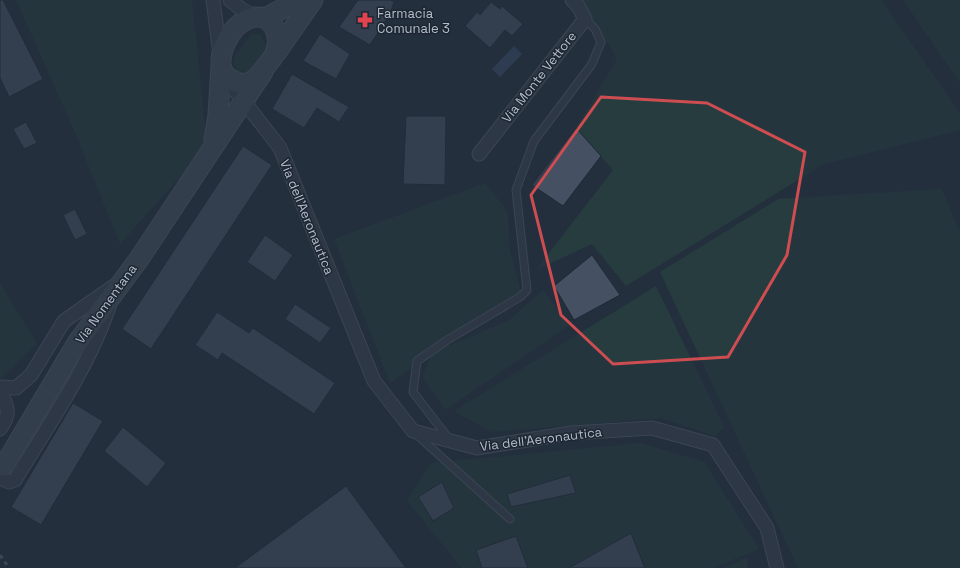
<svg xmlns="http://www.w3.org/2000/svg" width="960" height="568" font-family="'Space Grotesk',sans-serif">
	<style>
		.green { fill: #263c3f }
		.water { fill: #394c67 }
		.building { fill: #455162; stroke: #1f2835 }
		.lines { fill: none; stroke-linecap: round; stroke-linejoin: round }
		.service-casing { stroke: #565f6c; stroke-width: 9 }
		.minor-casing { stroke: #565f6c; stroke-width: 15 }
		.secondary-casing { stroke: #565f6c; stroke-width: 21 }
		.service { stroke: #38414e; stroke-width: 7 }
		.minor { stroke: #38414e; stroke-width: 13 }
		.secondary { stroke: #465061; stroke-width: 19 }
		.rail { stroke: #5a6575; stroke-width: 3; stroke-dasharray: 4 4; stroke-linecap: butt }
		.marked { fill: none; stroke: #ce4d50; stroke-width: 3; stroke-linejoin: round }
		.labels { text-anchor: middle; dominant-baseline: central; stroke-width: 3; stroke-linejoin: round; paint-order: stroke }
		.poi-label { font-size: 13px; fill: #b4bcc9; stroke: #1d2633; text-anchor: start }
		.street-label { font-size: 13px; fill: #b4bcc9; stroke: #1d2633 }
	</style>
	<rect width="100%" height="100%" fill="#242f3e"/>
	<path class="green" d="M16 0H192L207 147 120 244 76 135Z
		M581 0H881L960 113V130L824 164 626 286 592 244 536 270 613 170 576 128 617 59Z
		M903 0H960V83Z
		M254 34 261 35 267 48 252 69 244 73 238 71 233 63 236 54 251 35Z
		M485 183 508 212 509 247 521 292 436 351 508 321 543 290 570 325 445 410 422 376 433 353 390 383 334 239Z
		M942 189 960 233V568H798L660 272 778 199Z
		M0 284 37 343 1 378 0 376Z
		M656 286 724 427 715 436 660 418 491 432 454 411Z
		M641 443 704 462 759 549 713 568H462L407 501 431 463Z
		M747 557 748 568H724Z"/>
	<path class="water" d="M514 46 522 54 500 77 492 69Z"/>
	<path class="building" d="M0 0H3L43 79 9 97 0 78Z
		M358 0H391L394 2 390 14 370 45 339 27Z
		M491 2 500 9 502 6 523 24 512 36 505 30 490 48 465 26 477 12 480 15Z
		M320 34 350 54 336 79 303 61Z
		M292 74 349 107 339 122 317 108 304 128 272 109Z
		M406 116H446L445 185 403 184Z
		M26 122 37 143 24 149 13 129Z
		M576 128 601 156 563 206 532 185Z
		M243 146 272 165 151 349 122 329Z
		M75 209 87 234 75 240 63 215Z
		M265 235 293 255 275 281 247 262Z
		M592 255 620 295 574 320 554 286Z
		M295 304 331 328 320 343 285 319Z
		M217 312 249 333 253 328 335 383 314 414 222 353 218 360 195 345Z
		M73 403 103 421 41 525 11 507Z
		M123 427 166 463 147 487 104 451Z
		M570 475 576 493 511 507 507 494Z
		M442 482 454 508 433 521 418 497Z
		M346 486 406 568H235Z
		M631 533 645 568H569Z
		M516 536 528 568H482L476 550Z"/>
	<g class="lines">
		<g class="service-casing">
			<path id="service" d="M417 435 510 519
				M449 439 413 392 417 361 449 339 520 297 527 290 516 190 534 141 592 64 601 42 595 29 585 19"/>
		</g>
		<g class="minor-casing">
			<path id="minor" d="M213 0 220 54
				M230 0 241 9 255 17
				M227 78 233 89 243 100 280 148 374 381 413 431 477 448 571 433 652 428 713 445 767 528 777 568
				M479 154 585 19 578 6 572 0
				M0 387 16 388 31 375 64 321 114 286
				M0 389C7 407 12 412 0 429
				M0 478 9 482 15 480C49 424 88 369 109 307"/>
		</g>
		<g class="secondary-casing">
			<path id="secondary" d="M255 17C258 17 262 17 264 18 277 24 280 41 275 53 274 57 270 61 267 65 262 72 255 81 247 83 241 85 234 81 229 78 211 66 227 32 241 23 245 20 250 18 255 17Z
				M265 18 299 0
				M276 53 313 0
				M214 140 218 115 221 66
				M4 466 77 343 139 259 263 72"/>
		</g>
		<use href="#service" class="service"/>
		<use href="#minor" class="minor"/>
		<use href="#secondary" class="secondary"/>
		<path class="rail" d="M0 555 9 568"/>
	</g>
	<path d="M0 0H960V568H0ZM601 97 707 103 805 152 787 255 728 357 613 364 561 315 531 195Z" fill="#242f3e" fill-opacity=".55" fill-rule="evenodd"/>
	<path class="marked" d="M601 97 707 103 805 152 787 255 728 357 613 364 561 315 531 195Z"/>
	<defs>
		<g id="pharmacy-bare" transform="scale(1.2)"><path d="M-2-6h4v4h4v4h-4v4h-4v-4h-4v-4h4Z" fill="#e0444e" stroke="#1d2633" stroke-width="2.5" paint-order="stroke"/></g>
	</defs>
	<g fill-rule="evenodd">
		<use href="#pharmacy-bare" x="365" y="20"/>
	</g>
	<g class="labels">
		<g class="poi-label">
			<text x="377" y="13">Farmacia<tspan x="377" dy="15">Comunale 3</tspan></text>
		</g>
		<g class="street-label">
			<text transform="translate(539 77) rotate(-52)">Via Monte Vettore</text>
			<text transform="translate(307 217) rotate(68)">Via dell'Aeronautica</text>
			<text transform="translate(106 304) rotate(-54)">Via Nomentana</text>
			<text transform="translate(541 439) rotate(-7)">Via dell'Aeronautica</text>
		</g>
	</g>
</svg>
